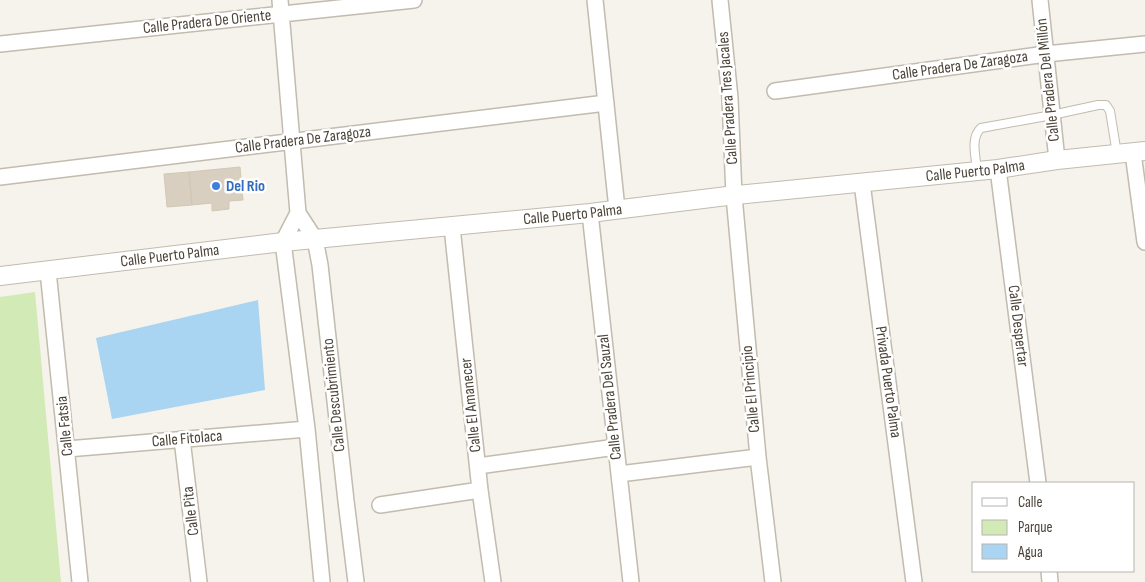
<svg xmlns="http://www.w3.org/2000/svg" width="1145" height="582" font-family="'Sofia Sans Condensed',sans-serif">
	<style>
		.green { fill: #d2eab5 }
		.water { fill: #a9d4f2 }
		.building { fill: #d8cfc1; stroke: #d3c7b4 }
		.lines { fill: none; stroke-linecap: round; stroke-linejoin: round }
		.service-casing { stroke: #c2bbae; stroke-width: 10 }
		.minor-casing { stroke: #c2bbae; stroke-width: 18 }
		.tertiary-casing { stroke: #c2bbae; stroke-width: 20 }
		.service { stroke: #fff; stroke-width: 8 }
		.minor { stroke: #fff; stroke-width: 15 }
		.tertiary { stroke: #fff; stroke-width: 18 }
		.shop-dot { fill: #3f7fe0; stroke: #fff; stroke-width: 2 }
		.labels { text-anchor: middle; dominant-baseline: central; stroke-width: 5; stroke-linejoin: round; paint-order: stroke }
		.street-label { font-size: 16px; fill: #4b4439; stroke: #fff }
		.shop-label { font-size: 16px; font-weight: bold; fill: #366cbe; stroke: #fff; text-anchor: start }
	</style>
	<rect width="100%" height="100%" fill="#f6f3ec"/>
	<path class="green" d="M35 292 61 582H0V297Z"/>
	<path class="water" d="M258 300 265 390 112 419 96 338Z"/>
	<path class="building" d="M240 167 243 200 229 201V209L212 211V203L192 205 189 172Z
		M189 172 192 205 167 207 164 174Z"/>
	<g class="lines">
		<g class="service-casing">
			<path id="service" d="M977 170C976 157 970 138 981 128L1052 115 1098 105H1106L1110 111 1117 154"/>
		</g>
		<g class="minor-casing">
			<path id="minor" d="M280 0 298 213 315 239 320 265 346 501 356 582
				M595 0 617 209
				M720 0 730 98 734 196 758 457 773 582
				M1040 0 1057 160
				M0 44 414 0
				M775 91 1046 54 1145 44
				M1133 153 1145 242
				M998 169 1038 483
				M0 177 606 103
				M862 183 914 582
				M298 213 283 242 307 429 322 582
				M590 213 631 582
				M452 227 480 490 493 582
				M48 271 80 582
				M182 439 199 582
				M67 449 307 429
				M478 466 616 447
				M619 474 758 457
				M380 505 480 490
				M1049 571 1050 582"/>
		</g>
		<g class="tertiary-casing">
			<g id="tertiary">
				<path id="s1" d="M0 276 283 242 590 213 727 196 998 169 1057 160 1145 151"/>
			</g>
		</g>
		<use href="#service" class="service"/>
		<use href="#minor" class="minor"/>
		<use href="#tertiary" class="tertiary"/>
	</g>
	<circle class="shop-dot" cx="216" cy="186" r="5"/>
	<g class="labels">
		<g class="street-label">
			<text transform="translate(207 22) rotate(-6)">Calle Pradera De Oriente</text>
			<text transform="translate(960 66) rotate(-8)">Calle Pradera De Zaragoza</text>
			<text transform="translate(1048 80) rotate(-96)">Calle Pradera Del Millón</text>
			<text transform="translate(728 98) rotate(-94)">Calle Pradera Tres Jacales</text>
			<text transform="translate(303 140) rotate(-7)">Calle Pradera De Zaragoza</text>
			<text stroke="none"><textPath href="#s1" startOffset="981">Calle Puerto Palma</textPath></text>
			<text stroke="none"><textPath href="#s1" startOffset="576">Calle Puerto Palma</textPath></text>
			<text stroke="none"><textPath href="#s1" startOffset="171">Calle Puerto Palma</textPath></text>
			<text transform="translate(1018 326) rotate(83)">Calle Despertar</text>
			<text transform="translate(888 382) rotate(82)">Privada Puerto Palma</text>
			<text transform="translate(751 389) rotate(-95)">Calle El Principio</text>
			<text transform="translate(334 395) rotate(-96)">Calle Descubrimiento</text>
			<text transform="translate(610 397) rotate(-96)">Calle Pradera Del Sauzal</text>
			<text transform="translate(471 405) rotate(-96)">Calle El Amanecer</text>
			<text transform="translate(65 426) rotate(-96)">Calle Fatsia</text>
			<text transform="translate(187 439) rotate(-5)">Calle Fitolaca</text>
			<text transform="translate(191 511) rotate(-97)">Calle Pita</text>
		</g>
		<g class="shop-label">
			<text x="226" y="186">Del Rio</text>
		</g>
	</g>
	<rect x="972" y="482" width="162" height="90" fill="#ffffff" stroke="#b7b4b0"/>
	<rect x="982" y="498" width="25" height="8" fill="#ffffff" stroke="#b7b4b0"/>
	<text x="1018" y="507" font-size="15" fill="#4b4439">Calle</text>
	<rect x="982" y="520" width="25" height="15" fill="#d2eab5" stroke="#b7b4b0"/>
	<text x="1018" y="532" font-size="15" fill="#4b4439">Parque</text>
	<rect x="982" y="544" width="25" height="15" fill="#a9d4f2" stroke="#b7b4b0"/>
	<text x="1018" y="557" font-size="15" fill="#4b4439">Agua</text>
</svg>
